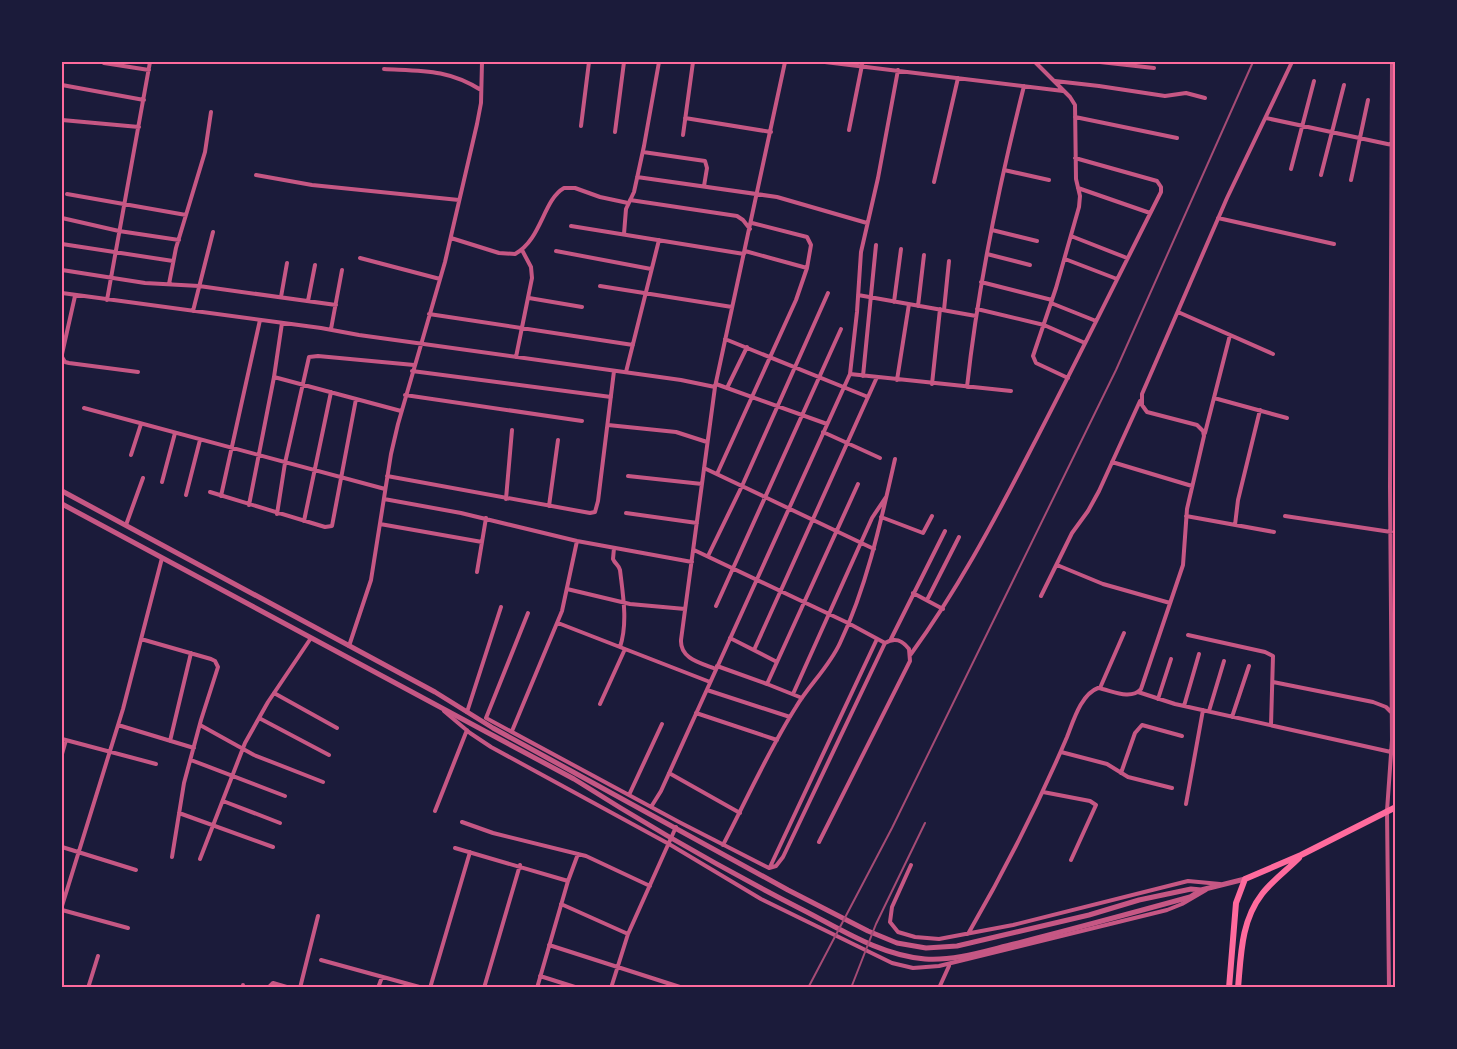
<svg xmlns="http://www.w3.org/2000/svg" width="1457" height="1049" font-family="Quicksand,sans-serif">
	<style>
		.lines { fill: none; stroke-linecap: round; stroke-linejoin: round }
		.minor { stroke: #c65784; stroke-width: 4 }
		.tertiary { stroke: #c65784; stroke-width: 5 }
		.secondary { stroke: #ff6b9d; stroke-width: 6 }
		.rail { stroke: #a44b75; stroke-width: 2 }
		.neatline { fill: none; stroke: #ff6b9d; stroke-width: 2 }
	</style>
	<rect width="100%" height="100%" fill="#1b1b3a"/>
	<g class="lines">
		<path class="minor" d="M825 62 1063 91
			M1035 62 1070 97 1075 105 1076 179 1080 196 1079 207 1056 288 1033 356 1036 363 1068 378
			M1100 62 1154 68
			M104 63 149 70
			M384 69C422 71 448 69 481 90
			M1055 81 1099 86 1165 96 1186 93 1205 98
			M62 85 144 100
			M1075 117 1177 138
			M685 118 771 132
			M1266 118 1392 145
			M62 120 139 127
			M581 126 589 62
			M849 130 862 65
			M615 132 624 62
			M683 135 693 62
			M643 152 705 161 707 168 704 186
			M1291 169 1314 81
			M1004 170 1049 180
			M256 175 312 185 459 200
			M1321 175 1344 85
			M637 177 777 197 867 223
			M1351 180 1368 100
			M934 182 958 78
			M1078 188 1150 213
			M67 194 186 215
			M630 200 737 216 743 220 750 229
			M62 218 119 231 179 240
			M1218 218 1334 244
			M571 226 744 254
			M992 230 1037 241
			M624 234 626 209 634 192 644 146 659 62
			M1071 236 1127 258
			M451 238 499 253 515 254C542 239 543 200 564 188H575L600 197 628 203
			M62 244 173 261
			M556 251 651 269
			M745 251 807 268
			M987 254 1030 265
			M360 258 440 279
			M1065 259 1117 279
			M62 270 145 283 199 286 336 305
			M981 282 1052 300
			M169 284 176 248 205 152 211 112
			M600 286 732 307
			M62 293 321 328 359 335 681 380 715 387
			M858 295 976 316
			M281 297 287 263
			M529 298 582 307
			M107 300 150 62
			M308 301 315 265
			M894 302 901 249
			M1051 303 1096 321
			M918 306 924 255
			M977 309 1044 325 1085 343
			M944 310 949 261
			M193 311 213 232
			M1178 312 1273 354
			M429 314 633 345
			M331 329 342 270
			M725 339 868 397
			M62 354 75 296
			M62 357 65 362 69 363 138 372
			M516 357 532 278 531 267 522 250
			M412 371 611 397
			M626 372 659 240
			M850 374 1011 391
			M863 376 876 245
			M274 377 401 411
			M897 380 909 304
			M716 384 827 424
			M932 384 940 309
			M967 387C978 285 999 185 1024 86
			M727 388 747 347
			M405 395 582 421
			M1214 398 1287 418
			M84 408 385 489
			M608 425 676 432 707 442
			M823 432 880 458
			M1205 433 1230 335
			M131 455 141 424
			M1112 462 1192 486
			M704 468 874 549
			M717 474 796 300 807 268 811 245 807 237 752 223
			M387 476 590 513 595 512 598 501 614 371
			M628 476 702 484
			M162 482 175 433
			M210 492 325 527 332 526 356 399
			M186 495 200 440
			M221 496 260 320
			M384 499 461 513 577 541 692 562
			M506 499 512 430
			M249 505 274 377 282 323
			M549 506 558 440
			M626 513 697 523
			M277 514 285 463 309 357 318 356 414 365
			M1186 516 1274 532
			M1285 516 1391 532
			M881 517 923 533 932 516
			M304 521 331 392
			M380 524 482 542
			M126 525 143 478
			M1235 525 1238 500 1260 410
			M614 548 613 559C615 564 619 565 620 570 623 595 628 623 620 647
			M694 550 848 623 885 643
			M708 556 742 486 828 293
			M1057 565 1103 584 1170 603
			M477 572 486 518
			M567 589 630 604 685 609
			M913 593 943 609
			M1041 596 1072 533 1088 511 1099 491 1140 401
			M927 600 959 537
			M716 606 841 329
			M558 623 710 682
			M1188 635 1265 652 1273 656 1271 725
			M730 638 777 662
			M141 639 211 659 215 661 218 667 201 720 184 783 172 857
			M891 639 945 531
			M349 646 371 580 391 454 398 424 445 262 477 124 481 103 482 62
			M754 650 877 377
			M911 654C956 592 992 525 1027 457 1073 369 1116 281 1161 192V187L1157 181 1075 158
			M717 666 767 684 802 698
			M716 669C701 663 680 659 681 640L715 387 785 62
			M1273 682 1373 702 1386 707 1391 712
			M767 684 858 484
			M1100 688 1124 633
			M707 690 790 717
			M1138 692 1175 704 1391 752
			M274 693 337 728
			M793 694 872 518 886 497
			M1158 699 1171 659
			M600 704 625 649
			M1184 706 1199 654
			M444 711 470 733 491 747 669 844 761 899 892 963 913 968 939 966 1167 910 1182 904 1206 890
			M1209 711 1224 661
			M467 712 501 607
			M696 713 777 740
			M1232 717 1249 666
			M259 718 329 755
			M486 718 679 822 769 868 776 866 783 857 885 643C895 637 902 640 909 649L910 661 819 842
			M486 718 528 613
			M118 725 194 748
			M200 725 254 755 323 782
			M512 731 562 611 577 541
			M62 739 156 764
			M170 741 191 653
			M1061 752 1107 764 1128 777 1172 788
			M62 754 66 740
			M191 760 285 796
			M669 773 740 813
			M1121 773 1135 733 1142 725 1182 736
			M1043 792 1090 801 1096 805 1071 860
			M629 795 662 724
			M223 801 280 823
			M1186 804 1203 710
			M651 807 661 791 850 374 857 312 861 252 878 178 898 70
			M435 811 467 730
			M179 813 273 847
			M462 822 493 833 586 856 650 886
			M723 845C747 799 768 751 796 707 809 685 829 667 840 643 867 586 881 521 895 459
			M62 847 136 870
			M455 848 568 881
			M200 859 245 743 268 702 311 638
			M911 865 892 907 890 922 898 932 915 937 939 939 1013 925 1188 881 1220 884
			M770 867 877 639
			M561 904 628 934
			M62 906 123 709 162 558
			M62 910 128 928
			M968 934C1005 870 1038 805 1067 737 1073 722 1081 694 1098 688 1111 690 1130 701 1141 689L1183 565 1187 509 1204 436 1203 431 1197 425 1147 412 1142 405V394L1227 198 1292 62
			M549 945 683 988
			M321 960 423 988
			M540 976 578 988
			M88 988 98 956
			M144 988 145 987
			M243 988V985
			M268 988 273 983 290 988
			M300 988 318 916
			M378 988 382 977
			M430 988 470 852
			M484 988 520 865
			M537 988 568 881 578 854
			M611 988 628 934 676 827
			M939 988 949 966
			M1389 988 1387 811 1392 740 1390 486 1392 62"/>
		<path class="tertiary" d="M62 491 435 692 493 728 788 890 868 931 897 943 926 948 957 946 1089 915 1139 900 1191 889 1201 890
			M62 504 574 779C648 826 725 870 803 910 842 930 880 955 925 959 955 961 985 951 1014 944 1073 929 1132 913 1190 897L1201 890 1245 879"/>
		<path class="secondary" d="M1229 988 1236 903 1245 879 1301 855 1396 807
			M1238 988C1241 955 1241 921 1262 894 1272 881 1287 870 1299 858"/>
		<path class="rail" d="M808 988 892 828 1116 370 1253 62
			M851 988 876 924 925 823"/>
	</g>
	<rect width="1457" height="1049" fill="none" stroke="#1b1b3a" stroke-width="126"/>
	<rect x="63" y="63" width="1331" height="923" class="neatline"/>
</svg>
